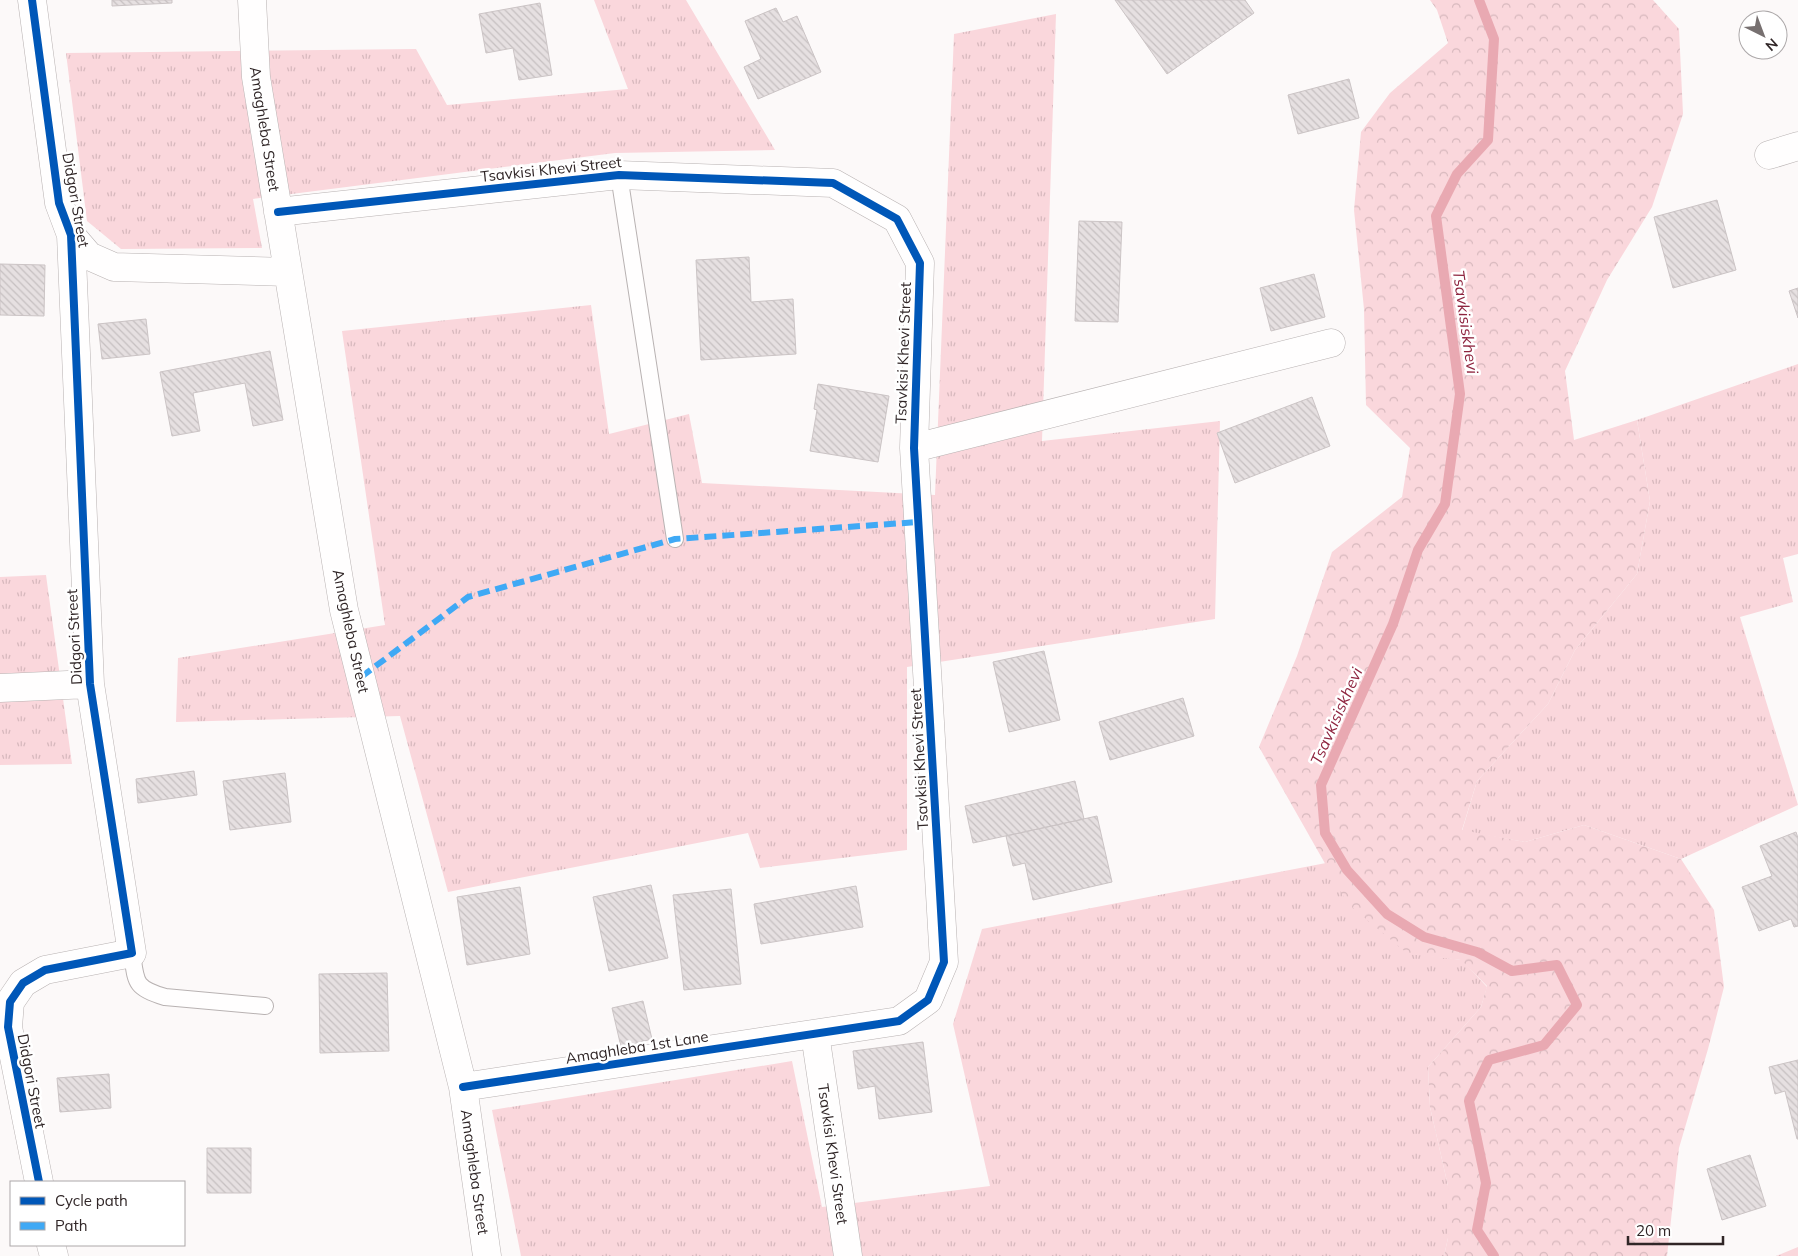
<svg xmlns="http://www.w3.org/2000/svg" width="1798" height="1256" font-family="Mulish,sans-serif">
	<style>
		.grass { fill: url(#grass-tufts) }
		.forest { fill: url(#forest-crowns) }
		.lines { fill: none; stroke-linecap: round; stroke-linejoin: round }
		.stream { stroke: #e9a9b2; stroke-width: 10 }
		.building { fill: url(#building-back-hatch); stroke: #cbc4c5 }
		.service-casing { stroke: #b8b2b2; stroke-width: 18 }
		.minor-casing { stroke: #b8b2b2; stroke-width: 29 }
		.service { stroke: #fffefe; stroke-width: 16 }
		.minor { stroke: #fffefe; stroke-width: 28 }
		.quiet { stroke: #3fa9f5; stroke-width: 6; stroke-dasharray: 12 6; stroke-linecap: butt }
		.cycleway-casing { stroke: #fff; stroke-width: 11 }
		.cycleway { stroke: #0057b8; stroke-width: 8 }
		.labels { text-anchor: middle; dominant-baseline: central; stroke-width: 5; stroke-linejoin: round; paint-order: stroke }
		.street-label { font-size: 15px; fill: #302627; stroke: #fff }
		.water-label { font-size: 16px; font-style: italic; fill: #8e243f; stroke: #fff }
	</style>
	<defs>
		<pattern id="grass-tufts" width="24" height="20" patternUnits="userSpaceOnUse" patternTransform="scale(1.25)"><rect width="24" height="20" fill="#fad7dc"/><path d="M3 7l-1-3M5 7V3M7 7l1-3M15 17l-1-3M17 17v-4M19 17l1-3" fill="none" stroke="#d7b8bd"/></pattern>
		<pattern id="forest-crowns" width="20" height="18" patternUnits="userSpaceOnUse" patternTransform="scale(1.25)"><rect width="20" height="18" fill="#fad7dc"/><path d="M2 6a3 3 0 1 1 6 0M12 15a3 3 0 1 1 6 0" fill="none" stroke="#d7b8bd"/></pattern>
		<pattern id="building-back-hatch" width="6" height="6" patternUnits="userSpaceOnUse" patternTransform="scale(1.25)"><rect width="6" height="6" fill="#e6e0e1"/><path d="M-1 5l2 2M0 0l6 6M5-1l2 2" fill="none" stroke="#c6c0c1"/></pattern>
	</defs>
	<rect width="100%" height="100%" fill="#fcf9f9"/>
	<path class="grass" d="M594 0H686L775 150 615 153 253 199 262 248 121 249 87 221 66 53 416 49 447 105 628 89Z
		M1056 14 1042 441 1220 421 1215 619 907 667V850L760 868 748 833 448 892 400 716 176 722 178 658 385 625 342 331 591 305 609 434 689 414 702 483 935 495 954 34Z
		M1798 364V554L1783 558 1793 602 1740 617 1798 805 1681 859 1584 825 1525 842 1462 831 1477 781 1548 704 1575 650 1637 574 1650 501 1637 420Z
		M46 575 72 764 0 765V577Z
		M1326 863 1349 904 1408 953 1462 960 1487 987 1481 1007 1428 1067 1430 1107 1448 1186V1238L1444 1256H521L492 1110 792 1061 822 1207 990 1186 953 1024 982 929Z
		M1798 1247V1256H1776Z"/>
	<path class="forest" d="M1430 0H1653L1679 29 1683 114 1652 207 1607 280 1565 371 1574 440 1637 420 1650 501 1637 574 1575 650 1548 704 1477 781 1462 830 1525 842 1584 825 1681 859 1714 910 1724 987 1708 1049 1679 1148 1667 1256H1444L1448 1238V1186L1430 1107 1428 1067 1481 1007 1487 986 1461 960 1408 954 1348 904 1259 747 1297 656 1332 552 1402 497 1410 448 1366 405 1364 309 1354 210 1361 132 1390 93 1448 43 1437 10Z"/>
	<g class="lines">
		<path class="stream" d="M1479 0 1494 39 1488 140 1457 174 1436 216 1460 394 1445 504 1418 550 1393 624 1321 785 1325 833 1347 870 1387 914 1424 937 1477 952 1512 971 1557 965 1577 1005 1544 1045 1489 1060 1469 1101 1486 1183 1477 1230 1494 1256"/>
	</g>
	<path class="building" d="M112 0H172V3L112 6Z
		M1115 0H1245L1254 13 1167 74Z
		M540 3 552 75 519 80 513 48 486 53 479 14Z
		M776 8 783 22 797 16 821 72 758 99 744 67 761 59 745 21Z
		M1349 79 1359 118 1298 134 1288 95Z
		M1717 200 1736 270 1673 288 1654 217Z
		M1079 221 1122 222 1118 322 1075 321Z
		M749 257 751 302 793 299 796 354 701 360 696 260Z
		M0 264 45 265 44 316 0 315Z
		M1314 274 1325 317 1271 331 1260 288Z
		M1798 288V318L1789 291Z
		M146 319 150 354 102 359 98 324Z
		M270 351 283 420 253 426 245 383 193 393 200 431 172 436 160 372Z
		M818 384 889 396 878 462 810 451 817 410 814 409Z
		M1312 397 1330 446 1235 483 1217 433Z
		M1044 651 1060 720 1009 732 993 662Z
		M1183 698 1194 736 1110 760 1099 722Z
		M194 771 197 795 138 803 136 779Z
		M285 773 291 822 230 830 223 781Z
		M1075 781 1084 819 973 843 965 806Z
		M1097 816 1112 882 1033 900 1025 863 1013 866 1006 836Z
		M1796 832 1798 838V926L1794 927 1791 919 1759 931 1742 887 1772 876 1760 846Z
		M651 885 668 958 609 971 593 897Z
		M856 886 863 927 761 944 754 904Z
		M520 887 530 954 467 965 457 897Z
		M731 889 741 984 684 990 673 895Z
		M387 973 389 1051 320 1053 319 974Z
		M643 1001 652 1039 621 1047 612 1008Z
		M923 1042 932 1112 879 1119 875 1086 858 1089 853 1051Z
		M1798 1060V1139H1797L1785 1091 1775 1094 1769 1067Z
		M109 1074 111 1108 60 1112 57 1078Z
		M207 1148H251V1193H207Z
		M1750 1155 1766 1206 1722 1220 1707 1169Z"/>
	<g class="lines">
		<g class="service-casing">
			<path id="service" d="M619 175 675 539
				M132 953C136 982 134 988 165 997L265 1006"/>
		</g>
		<g class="minor-casing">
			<path id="minor" d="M32 0 59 203 71 235 90 684 132 953 45 970 23 983 10 1002 8 1027 39 1182
				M252 0 256 77 344 610 463 1087 487 1256
				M1769 155 1798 146
				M278 212 619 175 833 183 897 219 920 263 914 448 944 962 928 1000 899 1021 463 1087
				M71 235 89 256 114 267 288 272
				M914 448 1331 343
				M0 688 90 684
				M815 1034 848 1256
				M51 1245 54 1256"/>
		</g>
		<use href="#service" class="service"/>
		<use href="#minor" class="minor"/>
		<path class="quiet" d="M361 677 468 597 675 539 919 522"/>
		<g class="cycleway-casing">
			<path id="cycleway" d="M32 0 59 203 71 235 90 684 132 953 45 970 23 983 10 1002 8 1027 39 1182
				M278 212 619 175 833 183 897 219 920 263 914 448 944 962 928 1000 899 1021 463 1087"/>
		</g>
		<use href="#cycleway" class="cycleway"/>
	</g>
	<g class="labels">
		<g class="street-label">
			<text transform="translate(265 129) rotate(81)">Amaghleba Street</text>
			<text transform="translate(551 169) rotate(-6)">Tsavkisi Khevi Street</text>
			<text transform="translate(76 200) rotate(80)">Didgori Street</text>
			<text transform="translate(903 353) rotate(-88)">Tsavkisi Khevi Street</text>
			<text transform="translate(351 631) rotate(78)">Amaghleba Street</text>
			<text transform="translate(74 637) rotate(-93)">Didgori Street</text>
			<text transform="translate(919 759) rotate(-93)">Tsavkisi Khevi Street</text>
			<text transform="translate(637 1047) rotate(-9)">Amaghleba 1st Lane</text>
			<text transform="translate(32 1081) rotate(79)">Didgori Street</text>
			<text transform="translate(833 1154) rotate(82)">Tsavkisi Khevi Street</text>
			<text transform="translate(475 1172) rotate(82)">Amaghleba Street</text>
		</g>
		<g class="water-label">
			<text transform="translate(1466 322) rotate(82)">Tsavkisiskhevi</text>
			<text transform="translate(1336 716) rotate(-66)">Tsavkisiskhevi</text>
		</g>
	</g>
	<rect x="10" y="1181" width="175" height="65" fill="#ffffff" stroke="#aca8a9"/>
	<rect x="20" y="1197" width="25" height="8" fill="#0057b8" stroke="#aca8a9"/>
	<text x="55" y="1206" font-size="15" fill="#302627">Cycle path</text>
	<rect x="20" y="1222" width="25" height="8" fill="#3fa9f5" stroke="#aca8a9"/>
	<text x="55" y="1231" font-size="15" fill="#302627">Path</text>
	<g transform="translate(1763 35) rotate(138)"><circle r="24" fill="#ffffff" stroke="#aca8a9"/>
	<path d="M0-4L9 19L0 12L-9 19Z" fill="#777070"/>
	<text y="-8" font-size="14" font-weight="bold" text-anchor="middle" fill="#302627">N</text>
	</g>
	<path d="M1628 1236v8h95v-8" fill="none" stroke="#302627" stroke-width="2.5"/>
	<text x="1636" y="1236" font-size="15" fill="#302627" stroke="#ffffff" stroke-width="4" paint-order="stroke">20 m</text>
</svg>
